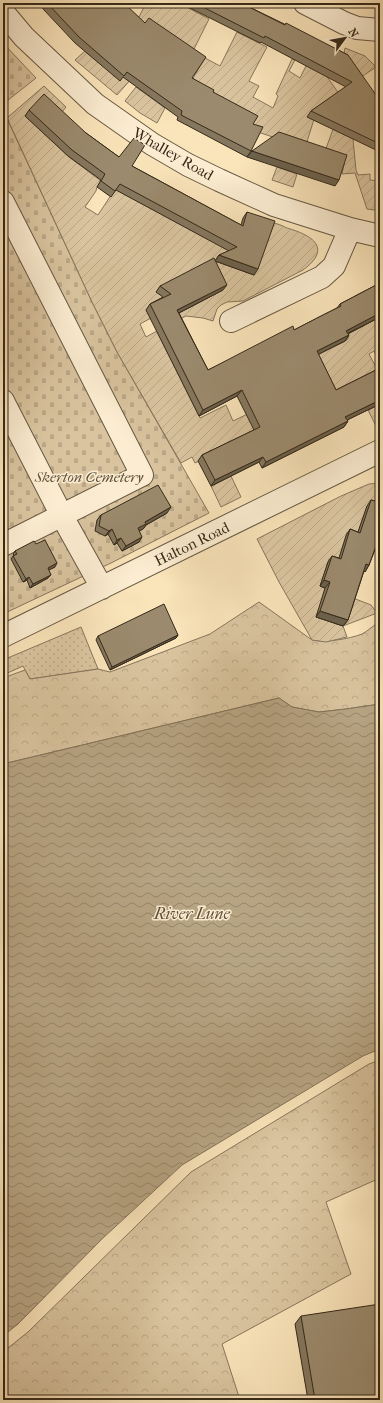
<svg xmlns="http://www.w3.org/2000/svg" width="383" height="1403" font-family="'IM FELL French Canon',serif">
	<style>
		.grass { fill: url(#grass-dots); stroke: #87765c }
		.forest { fill: url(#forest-crowns); stroke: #87765c }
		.cemetery { fill: url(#cemetery-stones); stroke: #87765c }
		.garden { fill: url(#garden-furrows); stroke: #87765c }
		.water { fill: url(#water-waves); stroke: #837359 }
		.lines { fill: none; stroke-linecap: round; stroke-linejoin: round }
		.minor-casing { stroke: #665841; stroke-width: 24 }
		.minor { stroke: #fcedd2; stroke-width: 22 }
		.wall { fill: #85775e; stroke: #352919 }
		.shaded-wall { fill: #6c614c; stroke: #352919 }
		.building { fill: #9b8a6d; stroke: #352919 }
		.labels { text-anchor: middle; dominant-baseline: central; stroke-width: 3; stroke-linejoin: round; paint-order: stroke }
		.street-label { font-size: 15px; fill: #352919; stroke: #fcedd2 }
		.park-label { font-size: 15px; font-style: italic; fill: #5e503a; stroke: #fcedd2 }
		.water-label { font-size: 16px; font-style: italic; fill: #5c4e39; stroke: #fcedd2 }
	</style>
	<defs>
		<pattern id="grass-dots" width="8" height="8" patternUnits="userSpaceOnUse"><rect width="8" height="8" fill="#d9c49f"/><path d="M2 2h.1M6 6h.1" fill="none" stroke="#bba888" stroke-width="1.8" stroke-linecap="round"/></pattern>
		<pattern id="forest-crowns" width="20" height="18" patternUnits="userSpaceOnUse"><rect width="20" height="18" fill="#d9c49f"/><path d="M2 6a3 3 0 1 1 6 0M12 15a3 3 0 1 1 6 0" fill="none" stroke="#bba888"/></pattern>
		<pattern id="cemetery-stones" width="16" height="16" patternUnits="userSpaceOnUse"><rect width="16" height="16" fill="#d9c49f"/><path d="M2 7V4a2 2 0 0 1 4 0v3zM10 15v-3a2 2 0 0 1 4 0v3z" fill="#bba888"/></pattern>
		<pattern id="garden-furrows" width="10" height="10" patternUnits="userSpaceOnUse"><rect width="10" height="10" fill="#d9c49f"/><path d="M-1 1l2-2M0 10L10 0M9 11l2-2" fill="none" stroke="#bba888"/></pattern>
		<pattern id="water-waves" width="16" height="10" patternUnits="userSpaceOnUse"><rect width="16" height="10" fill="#b7a483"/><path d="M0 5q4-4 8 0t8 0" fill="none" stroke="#96866a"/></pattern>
	</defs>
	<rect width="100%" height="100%" fill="#fae4ba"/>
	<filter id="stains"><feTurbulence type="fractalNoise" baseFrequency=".005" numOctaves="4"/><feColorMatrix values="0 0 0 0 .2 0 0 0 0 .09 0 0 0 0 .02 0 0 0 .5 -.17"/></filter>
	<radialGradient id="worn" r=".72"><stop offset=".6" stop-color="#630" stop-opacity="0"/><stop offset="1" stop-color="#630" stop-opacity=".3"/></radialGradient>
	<path class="grass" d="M81 627 98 669 30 679 23 666 3 675V660Z"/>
	<path class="forest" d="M259 602 312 640C325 643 349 639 362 634 368 631 374 625 380 621V704L346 709 319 712 292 707 279 698 3 764V678L25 670 30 679 98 669 110 672 210 634Z
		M380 1060V1178L326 1202 351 1274 222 1344 240 1400H3V1352L28 1332 191 1172 369 1064Z"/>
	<path class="cemetery" d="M3 43 36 78 3 104Z
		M3 110 92 302 117 352 209 513 111 563 3 614Z"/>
	<path class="garden" d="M118 3 139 17 146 3H167L176 8 179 3 209 19 193 51 147 61 117 95 75 60 105 33Z
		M237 32 267 47 249 81 259 86 253 97 273 108 278 96 276 94 292 59 295 60 289 71 300 78 306 66 321 68 353 114 351 119 356 170 358 175 370 174V180L380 181V209L374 210 367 209 355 173 342 174 345 159 324 154 336 121 316 113 305 148 258 132 189 85 205 58 220 66Z
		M345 48 365 56 376 67 357 80 343 60Z
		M44 86 66 107 58 117 25 116 69 157 101 181 97 187 96 191 85 207 98 215 115 189 213 242C228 237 243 232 257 228 262 226 268 223 272 223 277 223 283 226 287 228 312 235 333 248 303 270L243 301 227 302 221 305 217 309 213 321 203 318 186 316 176 321 146 310 151 318 140 324 145 335 146 337 157 331 200 418 226 405 233 421 260 408 310 359 347 340 349 337 347 334 380 317V363L374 351 369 354 379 373 310 412 242 439 195 463 192 457 181 463 117 352 92 302 7 118Z
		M136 87 165 108 157 123 140 113 125 101Z
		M277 167 297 174 293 187 272 180Z
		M380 404V429L378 430 368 410Z
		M231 476 241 497 221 507 211 486Z
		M380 483V510L367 506 357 535 347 532 338 562 329 559 320 586 325 588 324 591 353 598 371 605 377 613 343 626 347 637 326 642 312 640 279 582 257 539 341 496 369 484Z"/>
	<path class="water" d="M279 698 292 707 319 712 346 709 380 704V1049L363 1056 182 1165 102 1239 18 1324 3 1336V764Z"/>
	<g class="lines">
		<g class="minor-casing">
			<path id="minor" d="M305 3 344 23 357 28 380 30
				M3 12 24 37 95 104 152 144 188 165 219 180 274 205 350 229 380 236
				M3 202 142 475 3 545
				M231 321 322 277 334 266 350 229
				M3 401 62 516 102 588
				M3 636 380 451"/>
		</g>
		<use href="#minor" class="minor"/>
	</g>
	<path class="wall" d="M39 3H124L192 78 213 92 253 124 251 151 247 157 177 120 178 117 123 77 120 81 75 43 44 10Z
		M167 3H241L348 55 380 142V144L376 150 307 117 311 111 346 87 261 42 260 43 180 3 176 8Z
		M29 110 86 133 119 157 132 166 241 225 243 218 247 212 254 275 215 261 219 255 229 251 116 190 111 197 97 187 101 180 68 156 25 116Z
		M380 283V317L348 334 349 335 345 341 318 354 336 390 380 368V404L347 420 348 421 344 427 262 468 259 462 211 486 198 461 202 455 254 430 237 396 199 416 146 310 150 304 163 297 156 292 160 286 223 290 179 313 208 370 294 330 337 308 340 304Z
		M371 500 380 502V543L378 542 369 565 365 572 364 571 348 620 343 626 316 617 325 588 320 586 328 562 332 556 339 558 346 536 350 529 358 532 367 506Z
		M167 513 146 525 143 529 139 531V542L122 551 117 543 114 545 108 534 105 536 95 531 97 520 101 515Z
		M36 544 55 567 48 570 51 575 48 578 30 588 27 580 23 582 11 559 14 555 13 554 15 551Z
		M178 635 176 638 110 670 96 640 98 636Z
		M301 1316 380 1400H308L295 1324Z"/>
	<path class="shaded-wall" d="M252 151 339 180 335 186 247 157Z
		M219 255 258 269 254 275 215 261Z
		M227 285 223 290 173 316 177 310Z
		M380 313V317L342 336 346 331Z
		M349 335 345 341 313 357 317 351Z
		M242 390 237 396 199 416 203 410Z
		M380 400V404L341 423 345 417Z
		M348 421 344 427 262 468 266 462Z
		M263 457 259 462 211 486 215 480Z
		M171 507 167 513 146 525 143 529 134 534 138 528 145 522Z
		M112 529 108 534 105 536 109 531Z
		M380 535V543L376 541Z
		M142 537 139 542 122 551 126 546Z
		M121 538 117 543 114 545 117 540Z
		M57 563 55 567 45 572 48 568Z
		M366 564 369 565 365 572 362 570Z
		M51 575 48 578 30 588 33 584Z
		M29 577 27 580 23 582 26 579Z
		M324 580 330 582 325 588 320 586Z
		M320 611 348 620 343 626 316 617Z
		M178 635 176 638 110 670 112 667Z"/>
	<path class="building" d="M47 3H124L145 23 149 18 206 57 192 78 214 90 213 92 258 116 253 124 263 127 251 151 181 115 182 111 127 72 124 76 79 37Z
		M195 3H241L285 25 286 23 348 55 376 95 380 144 311 111 352 82 265 36 264 38Z
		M44 94 86 133 119 157 134 138 145 145 132 166 243 226 247 212 275 221 258 269 219 255 237 247 120 184 115 191 101 181 105 174 72 150 29 110Z
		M279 132 347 155 339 180 252 151Z
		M214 258 227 285 177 310 208 370 293 326 294 330 317 318 341 306 340 304 380 283V313L346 331 349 335 317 351 336 390 380 368V400L345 417 348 421 266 462 263 457 215 480 202 455 260 427 242 390 203 410 150 304 171 294 160 286Z
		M158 485 171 507 145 522 146 524 138 528 142 537 126 546 121 538 117 540 112 529 109 531 99 526 101 515Z
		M371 500 380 502V535L369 565 366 564 348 620 320 611 330 582 324 580 332 556 341 559 350 529 360 533Z
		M45 540 57 563 48 568 51 575 33 584 29 577 26 579 13 556 17 554 15 551 34 541 36 544Z
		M164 604 178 635 112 667 98 636Z
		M380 1304V1400H315L301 1316Z"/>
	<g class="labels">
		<g class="street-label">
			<text transform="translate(173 154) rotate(30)">Whalley Road</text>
			<text transform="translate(192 544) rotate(-26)">Halton Road</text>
		</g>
		<g class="park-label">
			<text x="89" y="477">Skerton Cemetery</text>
		</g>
		<g class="water-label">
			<text x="192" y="913">River Lune</text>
		</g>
	</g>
	<rect width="383" height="1403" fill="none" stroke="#fae4ba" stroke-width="16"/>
	<rect x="4" y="4" width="375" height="1395" fill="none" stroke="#352919" stroke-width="2"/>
	<rect x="8" y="8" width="367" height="1387" fill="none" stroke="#352919"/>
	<g transform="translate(345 38) rotate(58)" stroke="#fcedd2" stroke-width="3" paint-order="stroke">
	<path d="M0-3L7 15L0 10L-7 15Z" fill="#352919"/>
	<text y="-6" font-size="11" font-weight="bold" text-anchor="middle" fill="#352919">N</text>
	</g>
	<rect width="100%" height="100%" filter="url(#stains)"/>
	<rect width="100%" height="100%" fill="url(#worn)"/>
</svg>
